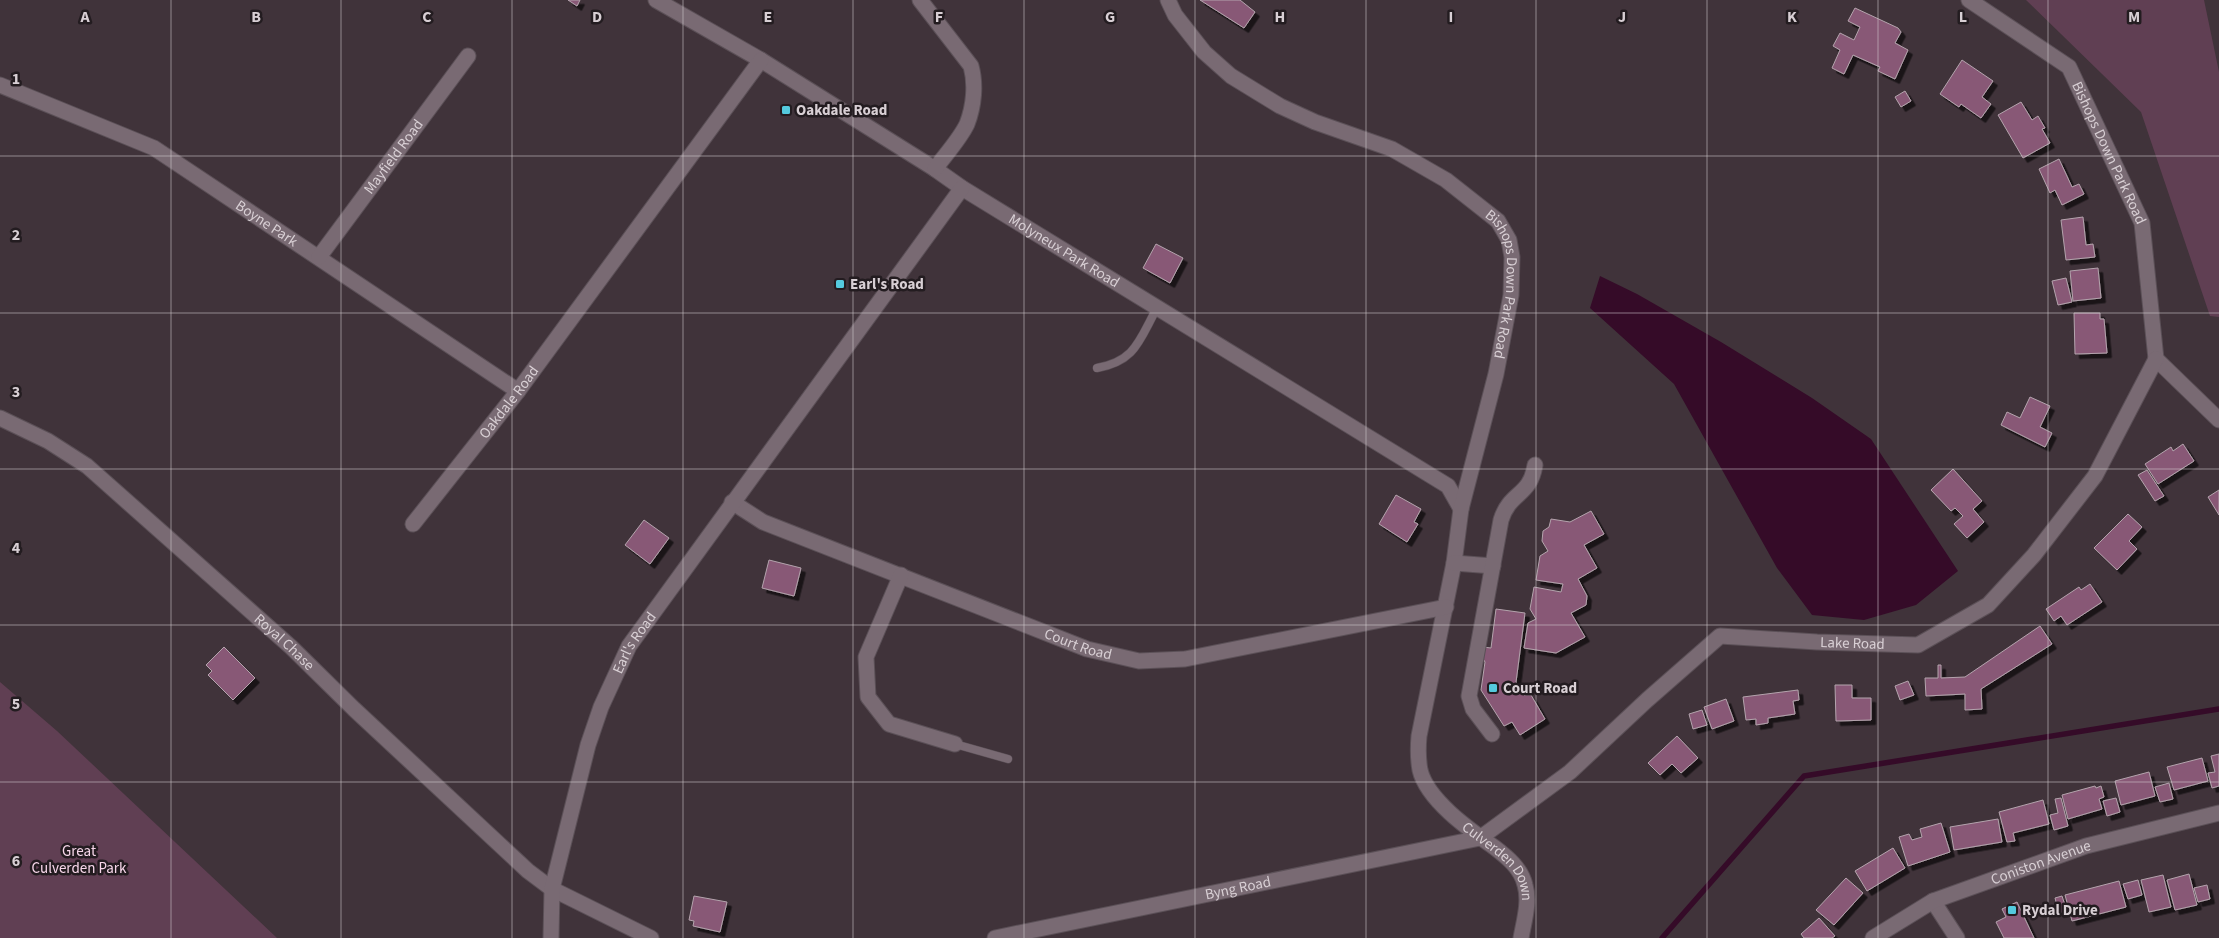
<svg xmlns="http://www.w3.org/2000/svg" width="2219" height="938" font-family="'Source Sans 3',sans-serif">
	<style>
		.green { fill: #603f53 }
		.water { fill: #350b28 }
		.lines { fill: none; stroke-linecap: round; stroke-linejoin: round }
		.stream { stroke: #350b28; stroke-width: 5.5 }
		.building { fill: #885876; stroke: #b4a4ad; filter: url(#shadow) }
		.lane-casing { stroke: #5b5057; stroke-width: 9 }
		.street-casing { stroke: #5b5057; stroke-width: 17 }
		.lane { stroke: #796a73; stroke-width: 8 }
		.street { stroke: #796a73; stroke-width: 15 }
		.grid { fill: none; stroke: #d8cfd4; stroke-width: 1; stroke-opacity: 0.55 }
		.poi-dot { fill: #54cade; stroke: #231c20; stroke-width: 2 }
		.labels { text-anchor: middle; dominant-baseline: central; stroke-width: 5; stroke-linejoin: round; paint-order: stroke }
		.poi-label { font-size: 15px; font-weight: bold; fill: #d8cfd4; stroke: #231c20; text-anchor: start }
		.street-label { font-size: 15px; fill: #d8cfd4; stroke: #231c20 }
		.park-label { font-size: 15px; fill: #f7d7ea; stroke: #231c20 }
		.grid-label { font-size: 16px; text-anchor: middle; font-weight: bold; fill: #d8cfd4; stroke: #231c20; stroke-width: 5; stroke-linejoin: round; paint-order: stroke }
	</style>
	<defs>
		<filter id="shadow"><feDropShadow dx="4.5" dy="4.5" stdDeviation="0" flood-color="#0009"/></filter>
	</defs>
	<rect width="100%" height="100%" fill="#40333a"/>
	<path class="green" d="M2026 0H2204L2219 72V317L2210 316 2141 112Z
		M0 682 57 731 277 938H0Z"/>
	<path class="water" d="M1600 276 1637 294 1721 342 1812 398 1871 439 1958 571 1916 605 1864 620 1812 615 1777 568 1674 384 1590 308Z"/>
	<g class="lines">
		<path class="stream" d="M1662 938 1804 776 2219 709"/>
	</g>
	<path class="building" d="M568 0H580L577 6Z
		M1200 0H1240L1255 12 1244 28Z
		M1855 8 1898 28 1901 32 1895 43 1908 50 1895 79 1878 71 1880 67 1853 55 1844 74 1832 68 1840 50 1833 46 1840 33 1854 40 1860 27 1848 21Z
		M1962 60 1993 81 1982 97 1991 104 1981 118 1961 104 1959 107 1940 94Z
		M1905 91 1911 101 1901 107 1895 97Z
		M2021 102 2032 120 2038 116 2045 128 2042 129 2050 143 2023 158 1998 115Z
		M2059 159 2072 187 2079 184 2084 194 2062 205 2055 190 2050 193 2039 169Z
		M2083 217 2086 245 2093 244 2095 257 2066 260 2061 220Z
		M1156 244 1183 258 1170 283 1143 268Z
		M2098 268 2101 298 2073 301 2070 271Z
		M2066 278 2072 302 2058 305 2052 281Z
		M2074 313H2100V319H2104L2107 353 2075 354Z
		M2030 397 2050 406 2040 427 2052 433 2045 447 2001 425 2007 412 2020 418Z
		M2183 444 2194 461 2158 484 2145 464 2171 447 2173 451Z
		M1953 469 1982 501 1973 509 1984 522 1967 538 1954 524 1963 516 1955 508 1951 511 1931 490Z
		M2147 470 2164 496 2155 501 2138 475Z
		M2219 490V515L2208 497Z
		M1396 495 1421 509 1414 522 1418 524 1407 542 1379 524Z
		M1591 511 1604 534 1584 545 1597 568 1578 579 1587 596 1586 605 1571 613 1585 637 1556 653 1524 648 1528 623 1536 619 1530 609 1534 587 1561 592 1563 584 1536 580 1540 556 1548 551 1542 541 1543 531 1549 527 1551 519 1570 522Z
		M2128 514 2142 527 2129 541 2137 549 2117 570 2094 548Z
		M644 520 669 538 650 564 625 545Z
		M769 560 801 568 794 596 762 588Z
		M2090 584 2102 602 2067 625 2061 616 2054 621 2046 609 2079 587 2081 590Z
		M1496 609 1525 613 1516 682 1524 695H1531L1545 719 1520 735 1512 722 1504 726 1481 690 1485 662 1482 657 1483 647 1491 648Z
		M2040 626 2052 644 1981 689 1982 709 1965 710V694L1926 696 1925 678H1938V665H1941V678L1965 677Z
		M224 647 255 678 233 700 208 675 212 671 206 665Z
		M1908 681 1914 695 1900 700 1895 686Z
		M1835 685H1852V698H1871V720L1836 721Z
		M1798 690 1799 700 1793 701 1795 714 1768 718V723L1756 725V719L1746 720 1743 697Z
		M1726 699 1734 721 1712 729 1704 707Z
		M1702 710 1707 725 1693 729 1689 714Z
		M1677 736 1698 758 1681 773 1672 764 1660 775 1648 763Z
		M2219 754V786L2212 788 2208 773 2215 772 2211 756Z
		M2202 758 2208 781 2174 790 2167 767Z
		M2149 772 2155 796 2121 805 2115 781Z
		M2169 783 2173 799 2160 802 2155 787Z
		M2095 786 2096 788 2101 786 2104 797 2099 799 2102 809 2068 819 2062 795Z
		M2061 798 2068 826 2054 830 2050 815 2058 813 2055 799Z
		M2116 798 2120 812 2107 816 2103 801Z
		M2043 800 2049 824 2013 833 2015 841 2007 842 1999 812Z
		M1998 819 2002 842 1954 850 1950 827Z
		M1941 823 1950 852 1908 866 1899 837 1909 834 1912 840 1922 837 1920 829Z
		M1893 848 1905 868 1867 891 1855 871Z
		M2189 874 2197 905 2175 910 2167 880Z
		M2163 875 2171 907 2149 912 2141 880Z
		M1846 878 1863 893 1834 925 1816 910Z
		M2138 880 2142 895 2128 899 2123 884Z
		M2119 881 2126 907 2072 921 2065 895Z
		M2207 885 2210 899 2198 902 2194 888Z
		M694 896 727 902 720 932 693 926 694 921 689 920Z
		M2062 896 2067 911 2059 913 2055 898Z
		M2017 902 2034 938H2004L1996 922 2006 917 2002 909Z
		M1819 918 1835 936 1832 938H1804L1801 934Z"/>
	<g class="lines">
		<g class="lane-casing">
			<path id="lane" d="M1097 368C1136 361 1139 340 1157 308
				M955 744 1008 759"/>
		</g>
		<g class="street-casing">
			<g id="street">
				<path id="s1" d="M656 0 761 60 935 169 962 188 1448 486 1461 509"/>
				<path d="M920 0 971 66C976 84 974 106 967 124 960 139 945 155 935 169"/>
				<path id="s2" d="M1168 0 1175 15 1204 52 1231 76 1280 106 1315 122 1392 149 1446 180 1498 221 1509 240 1512 257 1511 295 1496 374 1461 509 1454 563 1419 736C1418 747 1418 759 1420 770 1427 800 1470 830 1494 847 1507 857 1521 868 1525 885 1530 902 1524 921 1521 938"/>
				<path id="s3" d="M1969 0 2069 67 2142 223 2156 359"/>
				<path id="s4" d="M0 85 154 148 518 391"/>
				<path id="s5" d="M319 257 468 56"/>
				<path d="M2156 359 2219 420"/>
				<path id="s6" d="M0 418 48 441 87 466 291 647 354 709 528 871 552 889 651 938"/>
				<path id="s7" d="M732 502 763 522 1087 649 1139 661 1185 659 1446 607"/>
				<path id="s8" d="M413 524 518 391 761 60"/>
				<path d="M1454 563 1493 566"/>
				<path d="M901 575 866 657 868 697 889 724 955 744"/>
				<path d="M1492 734 1473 709 1469 696 1501 520C1510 491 1530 497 1535 465"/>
				<path d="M1933 901 1957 938"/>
				<path id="s9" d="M551 938 552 889 588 745 601 707 629 646 962 188"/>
				<path id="s10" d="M995 938 1480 838 1570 772 1647 700 1720 636 1817 642 1918 645 1988 605 2034 555 2095 476 2156 359"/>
				<path id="s11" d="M1873 938 1933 901 2086 846 2219 813"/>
			</g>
		</g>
		<use href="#lane" class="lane"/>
		<use href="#street" class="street"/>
	</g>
	<path class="grid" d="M171 0V938M341 0V938M512 0V938M683 0V938M853 0V938M1024 0V938M1195 0V938M1366 0V938M1536 0V938M1707 0V938M1878 0V938M2048 0V938M0 156H2219M0 313H2219M0 469H2219M0 625H2219M0 782H2219"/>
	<g class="poi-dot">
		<rect x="781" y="105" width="10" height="10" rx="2.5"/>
		<rect x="835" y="279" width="10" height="10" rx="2.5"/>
		<rect x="1488" y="683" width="10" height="10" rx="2.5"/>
		<rect x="2007" y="905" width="10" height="10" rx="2.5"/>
	</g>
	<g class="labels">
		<g class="poi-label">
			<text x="796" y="110">Oakdale Road</text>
			<text x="850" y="284">Earl's Road</text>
			<text x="1503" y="688">Court Road</text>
			<text x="2022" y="910">Rydal Drive</text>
		</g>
		<g class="street-label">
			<text stroke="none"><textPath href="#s3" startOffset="215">Bishops Down Park Road</textPath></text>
			<text stroke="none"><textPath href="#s5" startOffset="125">Mayfield Road</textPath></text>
			<text stroke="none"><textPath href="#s4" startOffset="302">Boyne Park</textPath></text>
			<text stroke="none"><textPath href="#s1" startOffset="479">Molyneux Park Road</textPath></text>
			<text stroke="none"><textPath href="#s2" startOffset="470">Bishops Down Park Road</textPath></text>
			<text stroke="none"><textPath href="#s8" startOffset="155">Oakdale Road</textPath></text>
			<text stroke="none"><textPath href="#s6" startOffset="364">Royal Chase</textPath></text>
			<text stroke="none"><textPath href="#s9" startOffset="310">Earl's Road</textPath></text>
			<text stroke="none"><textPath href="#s7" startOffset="375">Court Road</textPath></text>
			<text stroke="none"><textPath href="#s10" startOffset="942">Lake Road</textPath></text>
			<text stroke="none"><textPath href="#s2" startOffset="1091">Culverden Down</textPath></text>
			<text stroke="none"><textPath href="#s11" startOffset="185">Coniston Avenue</textPath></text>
			<text stroke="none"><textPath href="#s10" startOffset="248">Byng Road</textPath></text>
		</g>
		<g class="park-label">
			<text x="79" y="851">Great<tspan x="79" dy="17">Culverden Park</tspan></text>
		</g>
	</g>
	<g class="grid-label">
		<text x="85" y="22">A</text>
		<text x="256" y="22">B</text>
		<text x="427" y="22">C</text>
		<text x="597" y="22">D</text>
		<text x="768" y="22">E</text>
		<text x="939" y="22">F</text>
		<text x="1110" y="22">G</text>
		<text x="1280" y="22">H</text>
		<text x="1451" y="22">I</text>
		<text x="1622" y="22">J</text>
		<text x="1792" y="22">K</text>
		<text x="1963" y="22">L</text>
		<text x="2134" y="22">M</text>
		<text x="16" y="84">1</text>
		<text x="16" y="240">2</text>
		<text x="16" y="397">3</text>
		<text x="16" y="553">4</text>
		<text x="16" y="709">5</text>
		<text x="16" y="866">6</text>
	</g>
</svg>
